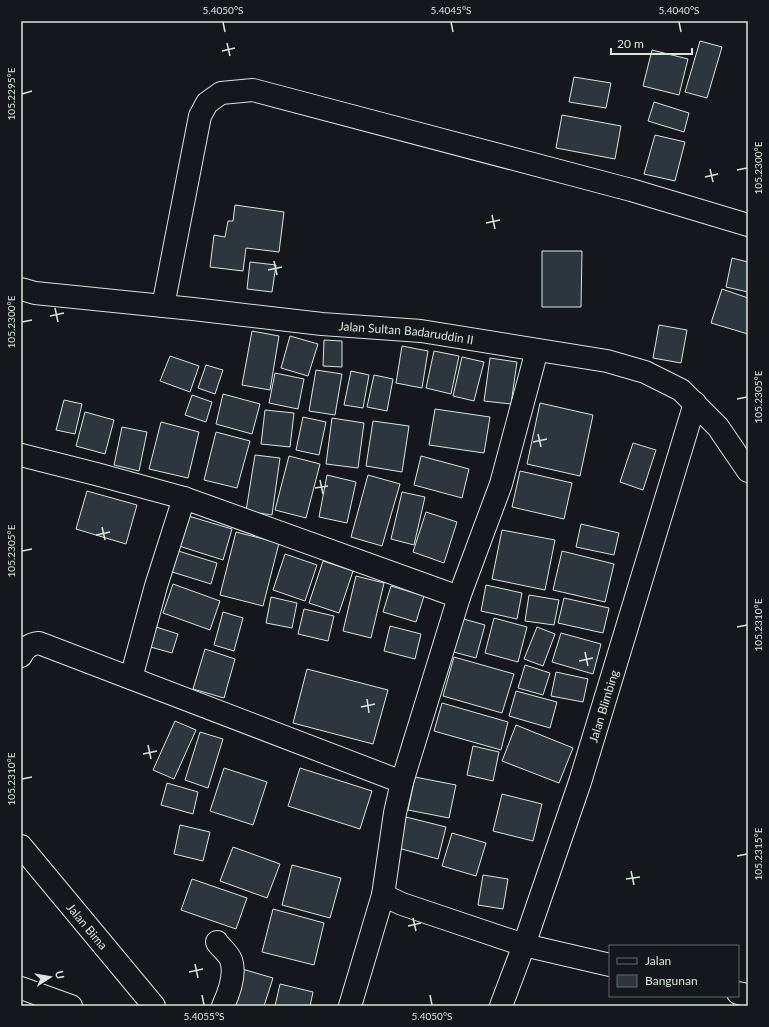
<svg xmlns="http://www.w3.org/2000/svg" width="769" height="1027" font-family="Lato,sans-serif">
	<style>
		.building { fill: #2c363c; stroke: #d8e6dc }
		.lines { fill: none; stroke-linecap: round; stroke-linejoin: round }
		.street-casing { stroke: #d8e6dc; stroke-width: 24 }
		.secondary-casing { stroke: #d8e6dc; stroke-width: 24 }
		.street { stroke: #14181c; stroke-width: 22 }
		.secondary { stroke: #14181c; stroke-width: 22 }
		.ticks { fill: none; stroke: #d8e6dc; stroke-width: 1.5 }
		.labels { text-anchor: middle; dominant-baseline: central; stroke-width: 3; stroke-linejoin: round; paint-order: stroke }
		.street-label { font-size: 12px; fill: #d8e6dc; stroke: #14181c }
		.neatline { fill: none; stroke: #d8e6dc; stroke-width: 1.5 }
		.ticks-label { font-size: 10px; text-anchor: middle; fill: #d8e6dc }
	</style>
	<rect width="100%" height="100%" fill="#14181c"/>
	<path class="building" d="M700 41 722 47 707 98 685 92Z
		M652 50 688 59 679 95 643 86Z
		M574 77 611 83 606 108 569 102Z
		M654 102 689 113 684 132 648 121Z
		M562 115 621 126 615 159 556 148Z
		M655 135 685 142 675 181 644 174Z
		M235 205 284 212 279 252 246 248 243 271 210 267 214 235 225 237 228 221H233Z
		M542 251H582L581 307H542Z
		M732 258 748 262V292L726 287Z
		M250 262 276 265 272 292 247 289Z
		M722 289 748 298V334L711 323Z
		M659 325 687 330 681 363 653 358Z
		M252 331 279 336 270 390 242 385Z
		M290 336 318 344 308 376 281 368Z
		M324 340 342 341V367L323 366Z
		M402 346 428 351 422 388 396 383Z
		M434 351 459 356 451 394 426 388Z
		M170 356 199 366 190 392 160 381Z
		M462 357 484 362 474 401 453 396Z
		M490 358 517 362 511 404 484 401Z
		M206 365 223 370 215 394 198 388Z
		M316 370 342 374 335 415 309 411Z
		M351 371 369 375 363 408 344 405Z
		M275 373 304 379 298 409 269 403Z
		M374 375 393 379 387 411 367 407Z
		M223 394 260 404 252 434 216 424Z
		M192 395 212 402 206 422 185 415Z
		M64 400 82 404 75 434 56 430Z
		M540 403 593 415 580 476 527 464Z
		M435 409 490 417 484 453 429 445Z
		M265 410 294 413 290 447 261 444Z
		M85 412 114 420 105 454 76 446Z
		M303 417 326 422 319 455 296 450Z
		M332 418 364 423 358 468 326 464Z
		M373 421 409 426 402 472 366 466Z
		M161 422 199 432 188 478 149 469Z
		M122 427 147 432 139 471 114 465Z
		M216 432 250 441 237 488 204 480Z
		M633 443 656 450 643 490 620 482Z
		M255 455 280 458 272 515 246 511Z
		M289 456 320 464 306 518 275 510Z
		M421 456 469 469 462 498 414 485Z
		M520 471 572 483 564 519 512 507Z
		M327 475 356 482 347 523 319 517Z
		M368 475 400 484 382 546 351 537Z
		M87 491 137 505 126 544 76 529Z
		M402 492 425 497 414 545 391 539Z
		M426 512 457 522 444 563 413 552Z
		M185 515 232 529 223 560 176 545Z
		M581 524 619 533 614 555 576 547Z
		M502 530 555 540 545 590 492 579Z
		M236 532 279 543 263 606 220 595Z
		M175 550 217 563 211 584 169 571Z
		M562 551 614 564 605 602 553 590Z
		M285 554 317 565 305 601 273 590Z
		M323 561 353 571 339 613 309 603Z
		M356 576 384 583 371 638 343 631Z
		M173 584 220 601 210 630 163 613Z
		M486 585 522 593 517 619 481 611Z
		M391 586 424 596 416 622 383 612Z
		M529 595 559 600 554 625 525 621Z
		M271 597 297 603 292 628 266 623Z
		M564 598 609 608 603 633 558 623Z
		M304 609 334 616 328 641 298 634Z
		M223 612 243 618 234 651 214 645Z
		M460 618 485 625 476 658 450 651Z
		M494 618 527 627 518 662 485 653Z
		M153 626 178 634 172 653 147 646Z
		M390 626 421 634 415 659 384 651Z
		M537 627 555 634 543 666 524 659Z
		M561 633 601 644 593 674 552 662Z
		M205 649 235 659 224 698 193 689Z
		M454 657 514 674 502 713 443 696Z
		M525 665 550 673 543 695 518 688Z
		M307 669 388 690 373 744 293 723Z
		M556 672 588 679 583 702 551 696Z
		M516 691 557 702 550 728 509 716Z
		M442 703 508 722 501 750 434 731Z
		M175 721 196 730 174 779 153 770Z
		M516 725 573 748 559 783 502 761Z
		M200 732 223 739 208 788 185 780Z
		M473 746 499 752 493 781 467 775Z
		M224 768 267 782 253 825 210 811Z
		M300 768 372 791 360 829 288 806Z
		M415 777 456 785 449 818 408 810Z
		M167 783 198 792 193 814 161 805Z
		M502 794 542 804 533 841 493 831Z
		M406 817 446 827 438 859 398 848Z
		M180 825 210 832 203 861 174 854Z
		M452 833 486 843 476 876 442 866Z
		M233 847 280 864 267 898 220 881Z
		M292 865 341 878 330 918 282 905Z
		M483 875 508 879 503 909 478 905Z
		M192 879 247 898 236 929 181 910Z
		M273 909 324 923 314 965 262 952Z
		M242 969 273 978 264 1006H231Z
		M280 984 313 992 310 1006H275Z"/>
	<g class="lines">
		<g class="street-casing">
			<g id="street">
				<path d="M163 306 200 116 207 103 221 93 253 90 631 190 748 225"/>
				<path d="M21 455 96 474 184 498 459 597"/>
				<path d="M21 656C24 648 30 644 39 643L402 782"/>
				<path d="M131 678 156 586 184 498"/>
				<path id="s1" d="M21 846 154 1006"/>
				<path d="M383 895 402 904 524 945 610 965"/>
				<path d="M217 942C220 947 229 954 231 960 236 974 229 993 223 1006"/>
				<path d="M21 988 71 1006"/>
				<path d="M738 993 748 995"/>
				<path d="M350 1006 383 895 395 813 402 782 459 597 501 484 537 350"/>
				<path id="s2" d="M501 1006 524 945 580 782 695 403"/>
			</g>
		</g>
		<g class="secondary-casing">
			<g id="secondary">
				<path id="s3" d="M21 289 35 293 193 309 322 324 421 331 607 361 645 372 681 390 718 427 748 471"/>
			</g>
		</g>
		<use href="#street" class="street"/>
		<use href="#secondary" class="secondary"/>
	</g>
	<path class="ticks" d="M223 22 225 32M451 22 453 32M679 22 681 32M227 43 230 56M222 51 235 48M22 94 32 91M710 169 713 182M737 170 747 168M705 177 718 174M492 215 495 229M486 223 500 220M274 261 277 275M268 270 282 267M55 308 58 322M50 316 64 313M22 322 32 320M737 399 747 397M538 434 541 447M533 442 547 439M320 480 323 494M315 488 328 486M102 527 105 540M96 535 110 532M22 551 32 549M737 627 747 625M585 652 588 666M579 661 593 658M367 699 369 713M361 707 375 704M148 745 151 759M143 754 157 751M22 779 32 777M737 856 747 854M631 871 634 885M626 879 640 877M413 918 416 931M408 926 421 923M195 964 198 978M189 972 203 969M202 995 204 1005M430 995 432 1005"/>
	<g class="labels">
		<g class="street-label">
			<text stroke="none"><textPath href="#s3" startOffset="388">Jalan Sultan Badaruddin II</textPath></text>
			<text stroke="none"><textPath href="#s2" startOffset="317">Jalan Blimbing</textPath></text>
			<text stroke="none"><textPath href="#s1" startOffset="104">Jalan Bima</textPath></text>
		</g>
	</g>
	<rect width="769" height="1027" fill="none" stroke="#14181c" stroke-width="44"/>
	<rect x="609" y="945" width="130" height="52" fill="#14181c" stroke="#626a69"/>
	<rect x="617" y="958" width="20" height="6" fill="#14181c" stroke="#626a69"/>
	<text x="645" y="965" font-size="12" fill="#d8e6dc">Jalan</text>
	<rect x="617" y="975" width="20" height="12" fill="#2c363c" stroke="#626a69"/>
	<text x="645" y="985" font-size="12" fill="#d8e6dc">Bangunan</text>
	<g transform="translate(50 977) rotate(78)" stroke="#14181c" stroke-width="3" paint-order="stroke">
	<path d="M0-3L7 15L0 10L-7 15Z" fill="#d8e6dc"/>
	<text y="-6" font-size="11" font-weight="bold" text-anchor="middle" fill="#d8e6dc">U</text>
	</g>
	<path d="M611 48v6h81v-6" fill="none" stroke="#d8e6dc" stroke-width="2"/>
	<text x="617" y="48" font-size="12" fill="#d8e6dc" stroke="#14181c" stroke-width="3" paint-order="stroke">20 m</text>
	<rect x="22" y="22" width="725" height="983" class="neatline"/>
	<g class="ticks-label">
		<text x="223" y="14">5.4050°S</text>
		<text x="451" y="14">5.4045°S</text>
		<text x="679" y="14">5.4040°S</text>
		<text transform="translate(11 94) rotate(-90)" y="4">105.2295°E</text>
		<text transform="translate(758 168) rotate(-90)" y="4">105.2300°E</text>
		<text transform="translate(11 322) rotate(-90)" y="4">105.2300°E</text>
		<text transform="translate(758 397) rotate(-90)" y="4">105.2305°E</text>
		<text transform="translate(11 551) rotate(-90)" y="4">105.2305°E</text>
		<text transform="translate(758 625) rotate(-90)" y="4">105.2310°E</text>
		<text transform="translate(11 779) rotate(-90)" y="4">105.2310°E</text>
		<text transform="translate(758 854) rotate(-90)" y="4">105.2315°E</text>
		<text x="204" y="1020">5.4055°S</text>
		<text x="432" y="1020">5.4050°S</text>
	</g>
</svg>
